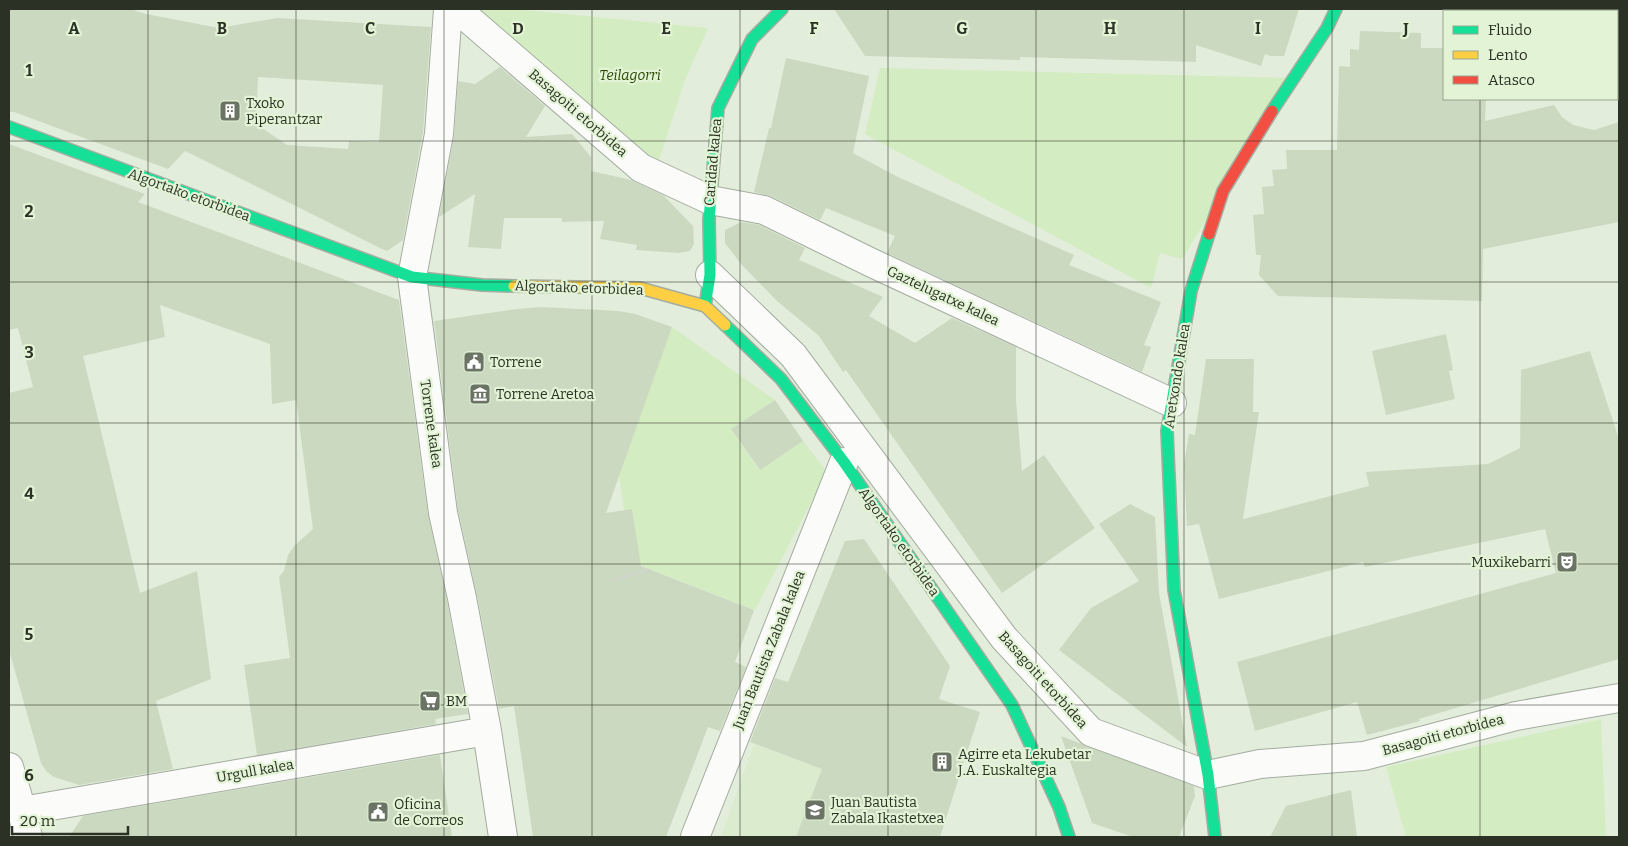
<svg xmlns="http://www.w3.org/2000/svg" width="1628" height="846" font-family="Bitter,serif">
	<style>
		.built { fill: #daebce }
		.green { fill: #d4ecc1 }
		.building { fill: #cbd9c0; fill-rule: evenodd }
		.lines { fill: none; stroke-linecap: round; stroke-linejoin: round }
		.street-casing { stroke: #a4ac9f; stroke-width: 30 }
		.fast-casing { stroke: #a4ac9f; stroke-width: 14 }
		.slow-casing { stroke: #a4ac9f; stroke-width: 14 }
		.jam-casing { stroke: #a4ac9f; stroke-width: 14 }
		.path { stroke: #d1d4cf; stroke-width: 3; stroke-dasharray: 4 2.5; stroke-linecap: butt }
		.street { stroke: #fbfcfa; stroke-width: 28 }
		.fast { stroke: #16e098; stroke-width: 11 }
		.slow { stroke: #ffcf43; stroke-width: 11 }
		.jam { stroke: #f24e42; stroke-width: 11 }
		.grid { fill: none; stroke: #2b3125; stroke-width: 1; stroke-opacity: 0.55 }
		.labels { text-anchor: middle; dominant-baseline: central; stroke-width: 4.5; stroke-linejoin: round; paint-order: stroke }
		.park-label { font-size: 14px; font-style: italic; fill: #294603; stroke: #e2f4d5 }
		.poi-label { font-size: 14px; fill: #2b3125; stroke: #e2f4d5; text-anchor: start }
		.street-label { font-size: 14px; fill: #2b3125; stroke: #e2f4d5 }
		.grid-label { font-size: 16px; text-anchor: middle; font-weight: bold; fill: #2b3125; stroke: #e2f4d5; stroke-width: 4.5; stroke-linejoin: round; paint-order: stroke }
	</style>
	<rect width="100%" height="100%" fill="#e3eddc"/>
	<path class="built" d="M754 744 860 783 922 751 890 837H721Z"/>
	<path class="green" d="M474 9H515L708 28 685 80 656 169Z
		M880 68 1294 78 1182 259 1160 253 1151 288 865 134Z
		M672 327 775 400 731 429 759 470 803 441 827 472 755 610 637 564 635 529 632 509 624 510 617 460Z
		M1601 719 1606 837H1406L1386 767Z"/>
	<path class="building" d="M9 9H130L146 14 219 28 277 18 431 27 423 132 403 240 387 251 382 249 185 151 168 169 14 112H9ZM258 77 383 85 379 142 349 141 348 149 287 145 256 124Z
		M834 9H1299L1284 56H1271L1265 54 1261 66 1196 45V62L1020 57V60L865 56Z
		M1360 31 1421 33V48H1444V99H1486L1485 121 1554 105 1562 117 1573 125 1594 130 1619 122V222L1483 249 1482 301 1278 296 1259 275 1261 255H1256L1253 215 1264 214 1262 187 1274 186 1272 170 1287 169 1286 150H1337L1339 66 1350 67V49L1359 50Z
		M786 58 869 76 853 153 898 177 1074 255 1069 265 1161 302 1144 345 1151 347 1142 372 887 253 895 236 826 208 820 220 771 196 754 192 769 128H771Z
		M500 67 545 106 526 137 572 134 591 157V171L631 180 663 195 693 226 694 244 690 251 679 253 636 250 637 245 600 239 604 221 562 222V218H504L501 249 468 247 475 194 439 217 454 137 458 81 475 84Z
		M9 144 145 194 138 202 399 300 428 515 447 601 468 714 435 719 436 724 257 755 244 665 290 658 279 577 284 571 288 555 294 546 313 529 296 400 272 404 270 344 160 305 165 337 83 356 140 593 197 571 211 679 156 701 173 769 79 785 54 777 46 771 41 763 9 650V393L33 387 18 328 9 330Z
		M741 222 759 225 805 248 799 260 883 297 869 316 915 343 952 318 1016 347V400L1022 471 1044 455 1095 528 1002 593 846 370 843 372 819 336 777 301 742 265 725 243V230Z
		M541 307 619 311 635 314 672 327 606 513 632 509 641 566 754 610 735 662 746 667 720 731 708 727 666 837H533L514 706 499 709 477 595 458 510 434 321 517 309Z
		M1446 334 1453 370 1449 371 1455 399 1386 415 1372 351Z
		M1590 351 1619 439V659L1419 719 1420 721 1367 735 1357 702 1255 731 1237 662 1556 573 1545 529 1365 567 1363 562 1219 599 1199 524 1187 526 1184 464 1189 434 1195 435 1206 359H1254L1253 412H1259L1243 519 1369 486 1366 472 1488 464 1520 448 1521 370Z
		M775 400 803 441 760 470 731 429Z
		M1130 504 1155 517 1159 593 1187 747 1059 650 1091 608 1139 581 1099 524Z
		M864 539 950 666 939 699 980 712 940 837H796L822 769 750 742 775 678 788 682 845 541Z
		M1061 736 1194 786 1195 796 1179 837H1133L1092 823Z
		M440 755 452 837H69L83 816Z
		M1351 790 1357 837H1270L1286 806Z"/>
	<g class="lines">
		<g class="street-casing">
			<path id="street" d="M448 9 439 134 412 277 443 513 462 598 487 731 503 837
				M457 9 641 168 710 200 764 210 872 263 1172 403
				M710 275 793 355 1004 638 1091 732 1208 775 1260 764 1364 756 1516 716 1619 698
				M9 767 22 811 28 837
				M22 811 487 731
				M695 837 844 462"/>
		</g>
		<g class="fast-casing">
			<path id="fast" d="M1272 111 1327 28 1336 9
				M9 127 412 277 482 285 514 286
				M1209 234 1191 291 1167 431 1174 590 1208 775 1215 837
				M705 306 710 275 709 220 718 108 752 39 782 9
				M725 325 781 379 844 462 1012 705 1059 807 1069 837"/>
		</g>
		<g class="slow-casing">
			<path id="slow" d="M514 286 640 288 705 306 725 325"/>
		</g>
		<g class="jam-casing">
			<path id="jam" d="M1209 234 1223 191 1272 111"/>
		</g>
		<path class="path" d="M612 581 650 569"/>
		<use href="#street" class="street"/>
		<use href="#fast" class="fast"/>
		<use href="#slow" class="slow"/>
		<use href="#jam" class="jam"/>
	</g>
	<path class="grid" d="M148 9V837M296 9V837M444 9V837M592 9V837M740 9V837M888 9V837M1036 9V837M1184 9V837M1332 9V837M1480 9V11M1480 99V837M9 141H1619M9 282H1619M9 423H1619M9 564H1619M9 705H1619"/>
	<defs>
		<g id="building-square" transform="scale(1.125)"><rect x="-9" y="-9" width="18" height="18" rx="4" fill="#6b7365" stroke="#e2f4d5"/><path d="M-4-6H4V6H1V3H-1V6H-4ZM-2.5-4.3h1.7v1.8h-1.7ZM.8-4.3h1.7v1.8H.8ZM-2.5-1h1.7V.8h-1.7ZM.8-1h1.7V.8H.8Z" fill="#fff"/></g>
		<g id="civic-square" transform="scale(1.125)"><rect x="-9" y="-9" width="18" height="18" rx="4" fill="#6b7365" stroke="#e2f4d5"/><path d="M-.6-6.5H3V-4.5H.6V-3L4-1V1h2V6H-6V1h2V-1L-.6-3ZM-1.2 2.5V6h2.4V2.5Z" fill="#fff"/></g>
		<g id="museum-square" transform="scale(1.125)"><rect x="-9" y="-9" width="18" height="18" rx="4" fill="#6b7365" stroke="#e2f4d5"/><path d="M0-6L6-3V-2H-6V-3ZM-5-1h2V3h-2ZM-1-1h2V3h-2ZM3-1h2V3H3ZM-6 4H6V6H-6Z" fill="#fff"/></g>
		<g id="theatre-square" transform="scale(1.125)"><rect x="-9" y="-9" width="18" height="18" rx="4" fill="#6b7365" stroke="#e2f4d5"/><path d="M-5-5.5Q0-4 5-5.5V0Q5 5 0 6Q-5 5-5 0ZM-3.3-2.5H-1v1.5H-3.3ZM1-2.5H3.3v1.5H1ZM-2.8 1Q0 5.5 2.8 1Z" fill="#fff"/></g>
		<g id="supermarket-square" transform="scale(1.125)"><rect x="-9" y="-9" width="18" height="18" rx="4" fill="#6b7365" stroke="#e2f4d5"/><path d="M-6-5.5h2.5l.6 2H6L4.5 2H-2.5L-4.4-4H-6ZM-1.5 3.2a1.3 1.3 0 1 0 .1 0ZM3 3.2a1.3 1.3 0 1 0 .1 0Z" fill="#fff"/></g>
		<g id="school-square" transform="scale(1.125)"><rect x="-9" y="-9" width="18" height="18" rx="4" fill="#6b7365" stroke="#e2f4d5"/><path d="M0-5L7-2L0 1L-7-2ZM-4 1L0 2.5L4 1V4Q0 6-4 4Z" fill="#fff"/></g>
	</defs>
	<g fill-rule="evenodd">
		<use href="#building-square" x="230" y="111"/>
		<use href="#civic-square" x="474" y="362"/>
		<use href="#museum-square" x="480" y="394"/>
		<use href="#theatre-square" x="1567" y="562"/>
		<use href="#supermarket-square" x="430" y="701"/>
		<use href="#building-square" x="942" y="762"/>
		<use href="#school-square" x="815" y="810"/>
		<use href="#civic-square" x="378" y="812"/>
	</g>
	<g class="labels">
		<g class="park-label">
			<text x="630" y="75">Teilagorri</text>
		</g>
		<g class="poi-label">
			<text x="246" y="103">Txoko<tspan x="246" dy="16">Piperantzar</tspan></text>
			<text x="490" y="362">Torrene</text>
			<text x="496" y="394">Torrene Aretoa</text>
			<text x="1551" y="562" text-anchor="end">Muxikebarri</text>
			<text x="446" y="701">BM</text>
			<text x="958" y="754">Agirre eta Lekubetar<tspan x="958" dy="16">J.A. Euskaltegia</tspan></text>
			<text x="831" y="802">Juan Bautista<tspan x="831" dy="16">Zabala Ikastetxea</tspan></text>
			<text x="394" y="804">Oficina<tspan x="394" dy="16">de Correos</tspan></text>
		</g>
		<g class="street-label">
			<text transform="translate(578 113) rotate(41)">Basagoiti etorbidea</text>
			<text transform="translate(713 162) rotate(-85)">Caridad kalea</text>
			<text transform="translate(189 195) rotate(20)">Algortako etorbidea</text>
			<text transform="translate(579 288) rotate(2)">Algortako etorbidea</text>
			<text transform="translate(943 296) rotate(25)">Gaztelugatxe kalea</text>
			<text transform="translate(1177 376) rotate(-81)">Aretxondo kalea</text>
			<text transform="translate(431 424) rotate(82)">Torrene kalea</text>
			<text transform="translate(899 542) rotate(55)">Algortako etorbidea</text>
			<text transform="translate(769 650) rotate(-68)">Juan Bautista Zabala kalea</text>
			<text transform="translate(1043 680) rotate(48)">Basagoiti etorbidea</text>
			<text transform="translate(1443 735) rotate(-15)">Basagoiti etorbidea</text>
			<text transform="translate(255 771) rotate(-10)">Urgull kalea</text>
		</g>
	</g>
	<g class="grid-label">
		<text x="74" y="34">A</text>
		<text x="222" y="34">B</text>
		<text x="370" y="34">C</text>
		<text x="518" y="34">D</text>
		<text x="666" y="34">E</text>
		<text x="814" y="34">F</text>
		<text x="962" y="34">G</text>
		<text x="1110" y="34">H</text>
		<text x="1258" y="34">I</text>
		<text x="1406" y="34">J</text>
		<text x="29" y="76">1</text>
		<text x="29" y="217">2</text>
		<text x="29" y="358">3</text>
		<text x="29" y="499">4</text>
		<text x="29" y="640">5</text>
		<text x="29" y="781">6</text>
	</g>
	<rect width="1628" height="846" fill="none" stroke="#2b3125" stroke-width="20"/>
	<rect x="1443" y="10" width="175" height="90" fill="#e2f4d5" stroke="#99a68f"/>
	<rect x="1453" y="26" width="25" height="8" fill="#16e098" stroke="#99a68f"/>
	<text x="1488" y="35" font-size="15" fill="#2b3125">Fluido</text>
	<rect x="1453" y="51" width="25" height="8" fill="#ffcf43" stroke="#99a68f"/>
	<text x="1488" y="60" font-size="15" fill="#2b3125">Lento</text>
	<rect x="1453" y="76" width="25" height="8" fill="#f24e42" stroke="#99a68f"/>
	<text x="1488" y="85" font-size="15" fill="#2b3125">Atasco</text>
	<path d="M12 826v8h116v-8" fill="none" stroke="#2b3125" stroke-width="2.5"/>
	<text x="20" y="826" font-size="15" fill="#2b3125" stroke="#e2f4d5" stroke-width="4" paint-order="stroke">20 m</text>
</svg>
